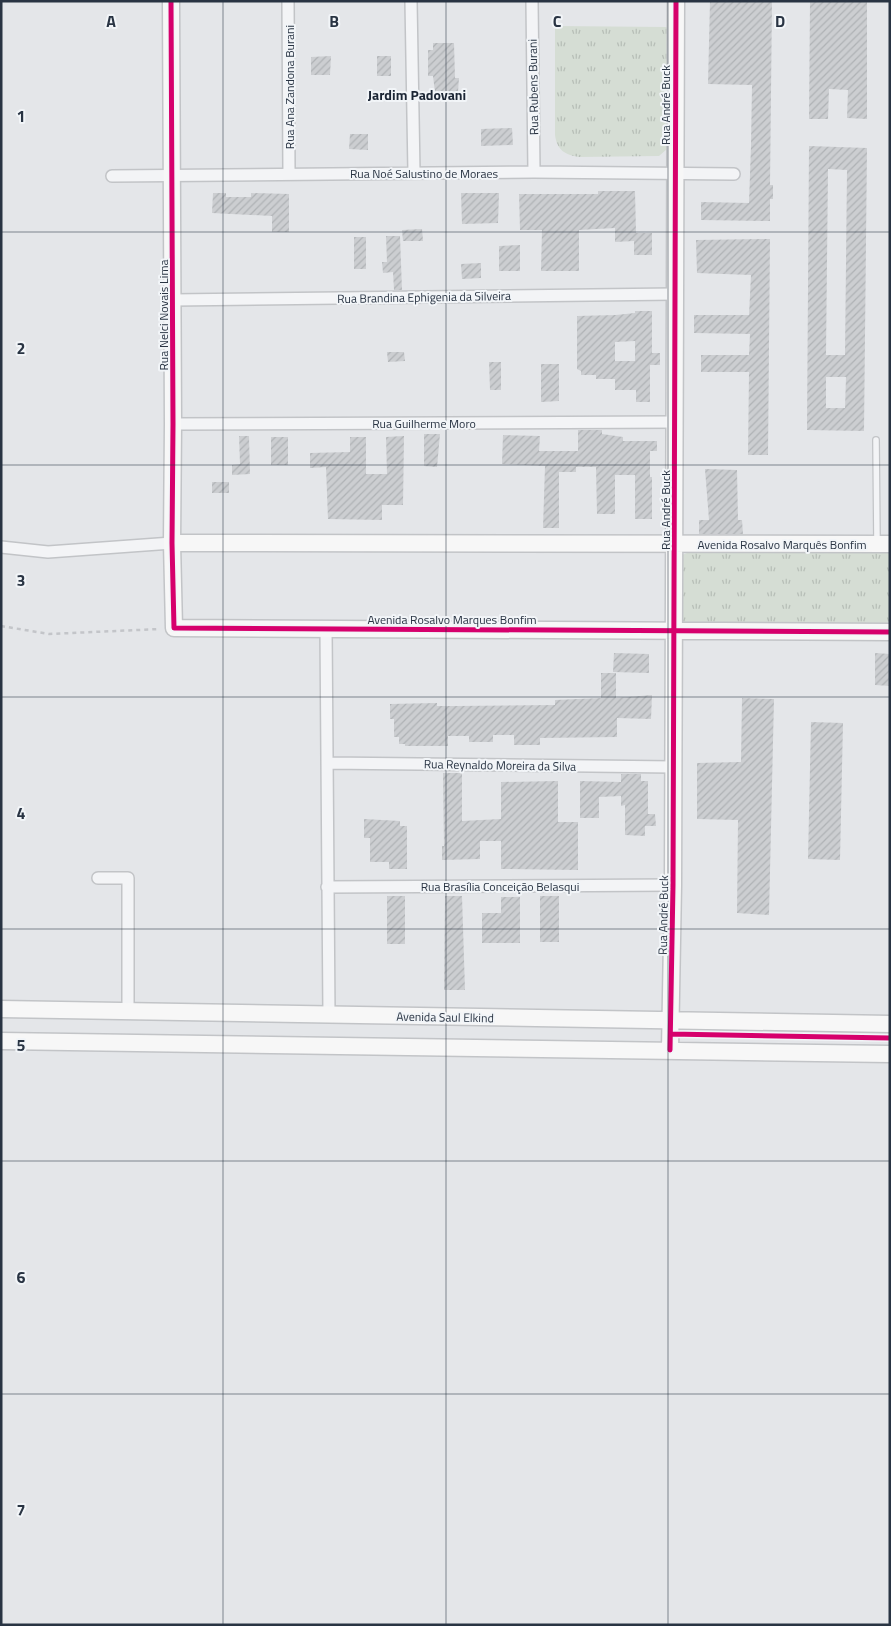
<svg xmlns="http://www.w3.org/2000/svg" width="891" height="1626" font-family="'Titillium Web',sans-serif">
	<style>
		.grass { fill: url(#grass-tufts) }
		.building { fill: url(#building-hatch); fill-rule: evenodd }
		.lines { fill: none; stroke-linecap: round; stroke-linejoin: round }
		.lane-casing { stroke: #c2c4c7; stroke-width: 8 }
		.street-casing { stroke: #c2c4c7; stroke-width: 14 }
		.secondary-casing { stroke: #c2c4c7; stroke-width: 19 }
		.path { stroke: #c3c5c9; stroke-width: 2.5; stroke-dasharray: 4 4; stroke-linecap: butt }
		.lane { stroke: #f3f4f6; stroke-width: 5.5 }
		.street { stroke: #f3f4f6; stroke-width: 11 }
		.secondary { stroke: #f7f7f7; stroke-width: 16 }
		.cycleway-casing { stroke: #f2f5f8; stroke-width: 8 }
		.cycleway { stroke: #d6006c; stroke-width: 5 }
		.grid { fill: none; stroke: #293443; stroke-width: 1; stroke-opacity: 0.55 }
		.labels { text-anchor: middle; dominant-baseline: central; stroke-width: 4; stroke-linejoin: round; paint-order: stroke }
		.street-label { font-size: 12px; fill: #293443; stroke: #f2f5f8 }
		.neighbourhood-label { font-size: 14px; font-weight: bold; fill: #1b2534; stroke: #f2f5f8 }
		.grid-label { font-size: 16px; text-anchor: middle; font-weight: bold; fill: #293443; stroke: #f2f5f8; stroke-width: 4; stroke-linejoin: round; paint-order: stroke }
	</style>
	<defs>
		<pattern id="grass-tufts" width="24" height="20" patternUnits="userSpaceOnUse" patternTransform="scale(1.25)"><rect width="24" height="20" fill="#d5ddd4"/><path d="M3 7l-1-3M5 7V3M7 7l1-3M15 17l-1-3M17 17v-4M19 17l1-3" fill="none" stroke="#b7beb7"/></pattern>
		<pattern id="building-hatch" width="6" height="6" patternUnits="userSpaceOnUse" patternTransform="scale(1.25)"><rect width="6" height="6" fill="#ccced1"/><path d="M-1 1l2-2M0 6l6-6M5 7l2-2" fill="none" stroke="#afb2b5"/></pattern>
	</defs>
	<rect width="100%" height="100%" fill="#e4e6e9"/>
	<path class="grass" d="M555 26 667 27V149L659 156 579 157C565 155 557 150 555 135Z
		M687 553H890V623H682L679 618 682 555Z"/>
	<path class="building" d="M710 1H772L770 185H773V199H770V221L701 220V202L749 203 751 146 752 85 708 84Z
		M810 1H867V119L847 118 848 90 829 89 828 119H809Z
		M433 43H454L455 78H459L458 92H435L433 76H428V50H433Z
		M331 56 330 75H311V57Z
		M377 56H391V76H377Z
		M512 128 513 145 481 146V129Z
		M350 134H368V150L349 149Z
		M809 146 867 148 864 431 807 430ZM828 169 847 170 845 355H826ZM826 377H846L845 408H826Z
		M598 191H635L636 233H652V255H634V241L615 242V228L579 230V271H541L542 230H520L519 194H598Z
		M213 193H226V197H251V193L289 194V232H272V216L212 213Z
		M461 193H499L498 223 462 224Z
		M422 229 423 241H403L402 230Z
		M386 236H400L402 290H394L393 272 383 273 382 262H387Z
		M354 237H366V269H354Z
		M770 239 768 455H748L749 372H701V355H749L750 334 694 333V315H749L751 275 697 273 696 240Z
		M520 245V271H499V246Z
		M481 263V278L462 279 461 264Z
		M635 311H652V353H660V365H650V402H636V390H615V379H596V375H581V371L577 369V316L616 315 635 313ZM635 341V361H615V342Z
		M387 352H404L405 361 388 362Z
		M489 362H501V390H490Z
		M541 364H559V401L541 402Z
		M578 430H602V434L623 437V441H657V451H650V477H652V519H635V475H615V514H597L596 467H576V472H559V528H543L545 466 502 464 503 435 540 436 539 451H578Z
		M424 434H440L437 467 424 466Z
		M239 436H249L250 474 232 475V465L240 464Z
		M404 436 403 505H382V520L328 519 326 467 310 468V453L350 452V437H366V474H387L386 437Z
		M271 437H288V465H271Z
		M705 469 737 470 738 520H742L743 534H699V520H709Z
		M212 482H229V493H212Z
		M614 653 649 654V673L613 672Z
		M875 653 890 654V686L875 685Z
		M601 673H616V698L652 695 651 719 617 718V737L540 738V745H514V735H493V742H469V736H448V746H405V744H399V737H394V719H390V704L437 703V706H456L555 705V700L601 698Z
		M742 698 774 699 769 915 737 913 738 820 697 819V763L741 762Z
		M811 722 843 723 840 860 808 859Z
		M443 773H462V821L501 819V782L558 781V822H578V870L501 869V841H480V859L442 860V846H444Z
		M621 774H641V781H648V814H655L656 826H645V836L625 835V805L621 806V796L599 797V818H580V781L621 782Z
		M364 819 400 821V826H407V869H389V862H370V838H364Z
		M387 896H405V944H387Z
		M445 896H462L465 990H444Z
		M540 896H559V942H540Z
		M501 897H520V943H482V913H501Z"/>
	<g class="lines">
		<g class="lane-casing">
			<path id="lane" d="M876 440 877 542"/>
		</g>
		<g class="street-casing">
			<path id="street" d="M288 1 289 174
				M411 1 414 173
				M532 1 534 172
				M112 176 534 172 734 174
				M173 300 675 294
				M173 424 675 422
				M1 547 48 552 172 543
				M326 629 329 1015
				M327 763 673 767
				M98 878H128V1010
				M327 887 673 885"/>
		</g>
		<g class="secondary-casing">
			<path id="secondary" d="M171 1 173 424 172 543 174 628 890 632
				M172 543 890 544
				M1 1009 890 1024
				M1 1041 890 1054
				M670 1050 673 885 676 1"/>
		</g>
		<path class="path" d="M1 626 49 634 160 629"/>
		<use href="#lane" class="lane"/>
		<use href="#street" class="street"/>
		<use href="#secondary" class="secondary"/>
		<g class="cycleway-casing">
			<path id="cycleway" d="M171 1 173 424 172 543 174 628 890 632
				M671 1034 890 1038
				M670 1050 673 885 676 1"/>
		</g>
		<use href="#cycleway" class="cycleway"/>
	</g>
	<path class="grid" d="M223 1V1625M446 1V1625M668 1V1625M1 232H890M1 465H890M1 697H890M1 929H890M1 1161H890M1 1394H890"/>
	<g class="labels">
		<g class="street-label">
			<text transform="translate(289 87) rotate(-90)">Rua Ana Zandona Burani</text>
			<text transform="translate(533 87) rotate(-91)">Rua Rubens Burani</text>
			<text transform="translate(665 105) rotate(-90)">Rua André Buck</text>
			<text x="424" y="173">Rua Noé Salustino de Moraes</text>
			<text transform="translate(424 297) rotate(-1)">Rua Brandina Ephigenia da Silveira</text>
			<text transform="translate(163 315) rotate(-90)">Rua Nelci Novais Lima</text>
			<text x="424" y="423">Rua Guilherme Moro</text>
			<text transform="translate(665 510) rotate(-90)">Rua André Buck</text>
			<text x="782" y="544">Avenida Rosalvo Marquês Bonfim</text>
			<text x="452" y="619">Avenida Rosalvo Marques Bonfim</text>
			<text transform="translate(500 765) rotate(1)">Rua Reynaldo Moreira da Silva</text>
			<text x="500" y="886">Rua Brasília Conceição Belasqui</text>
			<text transform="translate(663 915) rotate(-89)">Rua André Buck</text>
			<text transform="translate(445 1017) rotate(1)">Avenida Saul Elkind</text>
		</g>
		<g class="neighbourhood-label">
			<text x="417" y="94">Jardim Padovani</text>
		</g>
	</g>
	<g class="grid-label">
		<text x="111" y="27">A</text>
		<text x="334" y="27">B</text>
		<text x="557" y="27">C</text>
		<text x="780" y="27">D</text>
		<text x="21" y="122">1</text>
		<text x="21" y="354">2</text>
		<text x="21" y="586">3</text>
		<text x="21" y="819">4</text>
		<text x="21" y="1051">5</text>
		<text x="21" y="1283">6</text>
		<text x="21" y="1516">7</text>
	</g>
	<rect width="891" height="1626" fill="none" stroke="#293443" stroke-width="5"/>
</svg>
